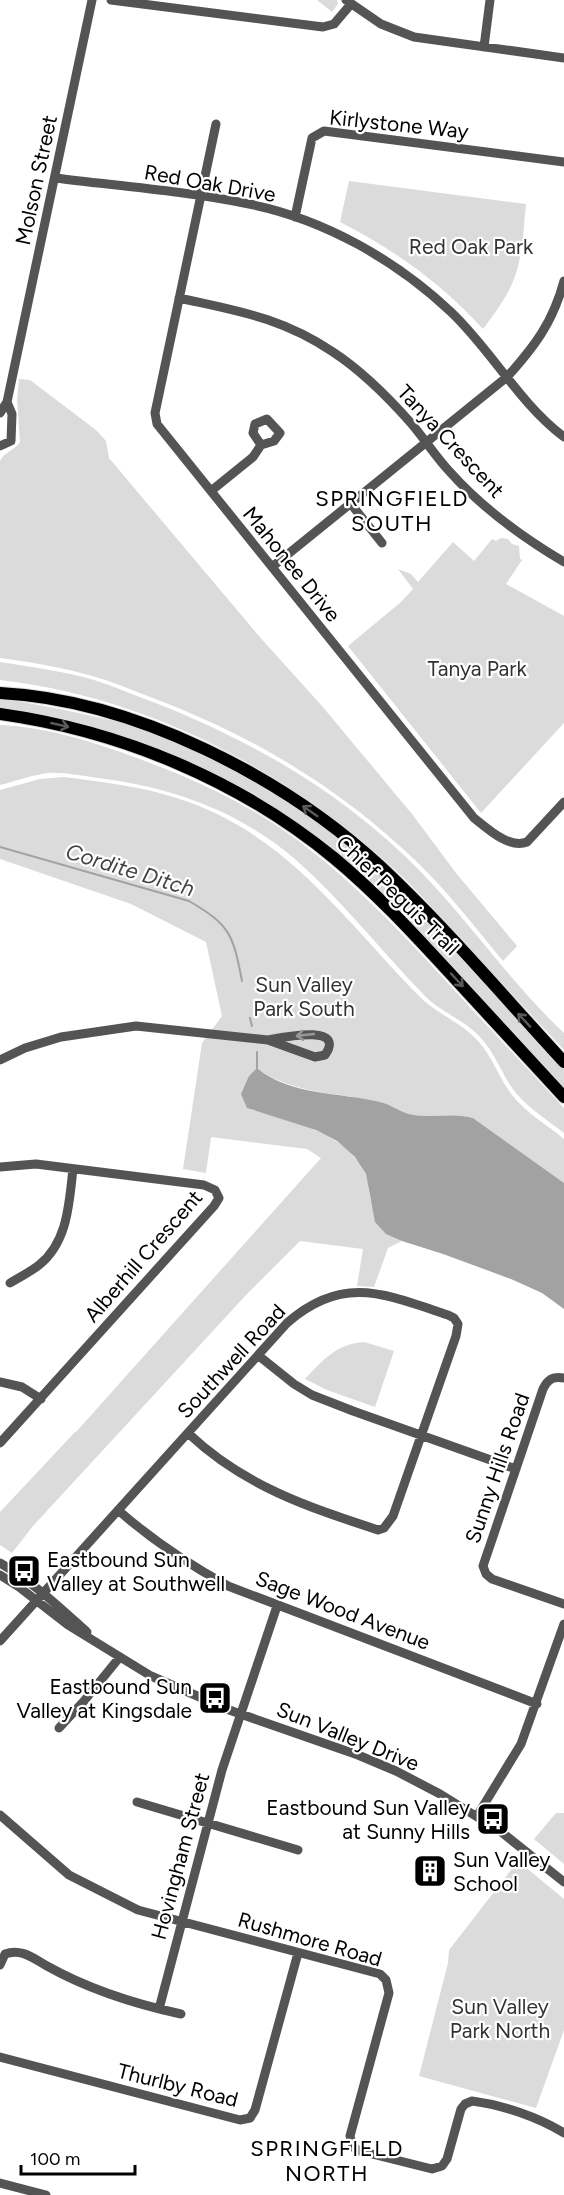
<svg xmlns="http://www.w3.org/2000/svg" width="564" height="2195" font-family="Figtree,sans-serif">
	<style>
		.green { fill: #dbdbdb }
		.water { fill: #a2a2a2 }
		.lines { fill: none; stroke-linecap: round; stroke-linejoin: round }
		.stream { stroke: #a2a2a2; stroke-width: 2 }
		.major-casing { stroke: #dbdbdb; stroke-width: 14 }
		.minor { stroke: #545454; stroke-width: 9 }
		.major { stroke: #000; stroke-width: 12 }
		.oneway { stroke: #595959 }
		.oneway2 { stroke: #989898 }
		.labels { text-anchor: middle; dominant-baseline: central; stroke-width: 4.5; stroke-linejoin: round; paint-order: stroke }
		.street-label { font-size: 21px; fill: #000; stroke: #fff }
		.park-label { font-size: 21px; fill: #323232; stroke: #fff }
		.poi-label { font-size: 21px; fill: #000; stroke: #fff; text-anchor: start }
		.neighbourhood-label { font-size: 22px; letter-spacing: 1.5px; fill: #000; stroke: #fff }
		.water-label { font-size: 22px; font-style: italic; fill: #434343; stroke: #fff }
	</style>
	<rect width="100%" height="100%" fill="#fff"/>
	<path class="green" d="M317 0H337L338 4 332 12Z
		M349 181 526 204C523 232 523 264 509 290 502 304 492 317 483 329 442 284 395 250 340 222Z
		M19 379 30 380 96 430 106 441 109 458 258 635 322 706 412 814 456 873 517 946 503 961C475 927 448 892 417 862 339 787 253 736 153 698 132 690 111 681 89 675 60 667 30 662 0 658V461C4 452 14 451 20 442L17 400Z
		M501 538 508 539 512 544 519 546 520 559 522 560 506 584 564 616V723L481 813 348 646 401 602 413 589 398 569 411 574 418 582 453 542 474 561 492 539 496 541Z
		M0 662C31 667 63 671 94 680 114 686 133 695 153 702 255 742 345 794 422 873 472 925 512 984 564 1033V1050C535 1019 507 988 477 957 449 927 423 895 393 868 284 769 147 697 0 680Z
		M0 698 60 709 129 724 180 744 240 772 293 804 333 833 399 892 564 1069V1091L396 908 225 780 0 709Z
		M0 725C46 727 94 742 137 758 183 775 227 794 268 820 352 874 413 946 480 1018 508 1048 536 1078 564 1108V1133C545 1118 524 1106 510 1085 500 1069 493 1050 479 1036 463 1019 440 1012 424 995 381 951 343 901 296 860 239 811 172 787 98 778 82 776 65 772 48 773 32 775 16 781 0 785Z
		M64 777C102 782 140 786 176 798 285 831 344 920 420 997 437 1014 461 1022 478 1041 492 1056 499 1078 512 1095 526 1113 546 1124 564 1139V1183L473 1118C451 1112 429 1119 409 1114 399 1111 390 1104 380 1102 339 1092 293 1095 257 1068L247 1108C288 1122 343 1129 365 1173 368 1178 368 1185 369 1191 373 1216 378 1230 402 1241L388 1248 374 1287 357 1286 363 1249 300 1241 246 1295 33 1526 12 1553 0 1545V1512L75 1432H76L321 1158 307 1149 211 1137 206 1173 183 1169 202 1043 222 1016 206 942 131 904 0 859V790L40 779Z
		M364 1342 394 1351 375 1407 327 1390 305 1379C323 1360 336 1344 364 1342Z
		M556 1813H564V1864L534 1839Z
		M518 1861 564 1899V2030L536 2108 419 2076 448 1963 449 1950Z"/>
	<path class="water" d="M257 1068C291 1096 339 1092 380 1102 390 1104 399 1111 409 1114 429 1119 451 1112 473 1118L564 1183V1309L542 1293 511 1279 443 1254 402 1241 386 1234 375 1222 366 1174 355 1157 337 1141 316 1130 247 1108 241 1094 249 1076Z"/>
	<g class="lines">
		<path class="stream" d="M0 847 189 901C230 925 233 934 242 981
			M250 1018 252 1026
			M257 1052V1068"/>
		<g class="major-casing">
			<path id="major" d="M0 693C134 700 284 777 381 867 446 928 504 997 564 1062
				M0 714C121 731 239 780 334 858 375 892 411 931 447 970 486 1012 525 1055 564 1097"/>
		</g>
		<path class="minor" d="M111 0 323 27 334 24 351 4
			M346 0 381 24 414 37 564 58
			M484 47 490 0
			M216 124 155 413 157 424 474 818C488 829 509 849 527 842L564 802
			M55 178C119 186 185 191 249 204 324 219 396 260 451 312 492 351 519 403 564 437
			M295 217 312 138 324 131 564 162
			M179 298C237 311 281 317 333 352 362 371 387 396 410 422 424 438 435 456 450 472 483 509 522 537 564 562
			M0 413 7 402 92 0
			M0 446 11 441 12 414 7 402
			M211 491 253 457 261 445 274 441 280 433 267 419 255 424 253 433 261 445
			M351 504 382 543
			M272 567 507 377C535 346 553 322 564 281
			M0 1060 25 1048 61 1037 136 1026 268 1040 315 1057 325 1055C347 1023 280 1038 268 1040
			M0 1167 36 1164 204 1185 215 1190 219 1198 214 1206 0 1443
			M10 1283C20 1277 30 1272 39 1265 68 1242 69 1203 73 1169
			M259 1356 294 1384 312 1395 353 1411 516 1469
			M564 1378C553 1376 548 1379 543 1389L483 1566 486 1574 492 1579 564 1604
			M0 1382 22 1387 41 1399
			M118 1510C152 1540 188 1564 228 1586L537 1704
			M0 1563C33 1582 59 1607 87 1632
			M0 1575 19 1587 68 1625 151 1676 232 1711 358 1755 396 1771 440 1794 500 1831 564 1882
			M0 1641 287 1323C343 1274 385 1294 448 1315L454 1318 458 1324 456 1336 393 1516 384 1528 378 1530C308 1507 244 1486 189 1434
			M59 1728 84 1701 119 1658
			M137 1802 298 1850
			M0 1815 69 1875 138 1910 380 1974 386 1980 389 1993 350 2136 353 2147 360 2151 432 2169 442 2166 447 2159 461 2109 465 2104 472 2101C503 2105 538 2117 564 2133
			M477 1816 521 1744 564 1624
			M0 1965 5 1954C21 1948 33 1958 47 1966 88 1989 135 2004 181 2014
			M159 2009 222 1770 277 1606
			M0 2057 240 2120 250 2118 255 2110 298 1953
			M0 2183 46 2195"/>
		<use href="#major" class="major"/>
	</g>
	<defs><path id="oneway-shaft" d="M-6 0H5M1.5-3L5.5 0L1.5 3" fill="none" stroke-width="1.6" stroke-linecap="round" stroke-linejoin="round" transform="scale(1.5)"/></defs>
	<g class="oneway">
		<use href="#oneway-shaft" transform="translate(60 725) rotate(13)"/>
		<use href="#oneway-shaft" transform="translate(310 811) rotate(-145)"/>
		<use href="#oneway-shaft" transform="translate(457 980) rotate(47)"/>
		<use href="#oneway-shaft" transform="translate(524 1020) rotate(-133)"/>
	</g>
	<use class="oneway2" href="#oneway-shaft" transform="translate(305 1035) rotate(174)"/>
	<defs>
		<g id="bus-square" transform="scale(1.725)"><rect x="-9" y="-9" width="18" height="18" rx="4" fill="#000" stroke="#fff"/><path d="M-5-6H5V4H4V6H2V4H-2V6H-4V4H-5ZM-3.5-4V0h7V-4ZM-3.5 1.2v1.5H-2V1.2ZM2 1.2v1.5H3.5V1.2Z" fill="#fff"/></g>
		<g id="building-square" transform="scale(1.725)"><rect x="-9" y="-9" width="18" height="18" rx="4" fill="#000" stroke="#fff"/><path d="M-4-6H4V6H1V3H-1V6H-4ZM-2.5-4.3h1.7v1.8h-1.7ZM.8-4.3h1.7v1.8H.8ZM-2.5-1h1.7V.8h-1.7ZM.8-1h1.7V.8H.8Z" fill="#fff"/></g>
	</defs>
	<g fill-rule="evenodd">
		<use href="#bus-square" x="24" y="1571"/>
		<use href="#bus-square" x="215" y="1698"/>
		<use href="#bus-square" x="493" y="1819"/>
		<use href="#building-square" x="430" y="1871"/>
	</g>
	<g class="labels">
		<g class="street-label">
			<text transform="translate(399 124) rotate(6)">Kirlystone Way</text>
			<text transform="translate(36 180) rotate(-78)">Molson Street</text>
			<text transform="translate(210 183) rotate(10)">Red Oak Drive</text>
			<text transform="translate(451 441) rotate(47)">Tanya Crescent</text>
			<text transform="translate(292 564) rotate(51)">Mahonee Drive</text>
			<text transform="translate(398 895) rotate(44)">Chief Peguis Trail</text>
			<text transform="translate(143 1256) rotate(-49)">Alberhill Crescent</text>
			<text transform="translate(231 1361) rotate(-47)">Southwell Road</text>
			<text transform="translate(497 1468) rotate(-71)">Sunny Hills Road</text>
			<text transform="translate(343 1610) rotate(21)">Sage Wood Avenue</text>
			<text transform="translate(348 1736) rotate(22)">Sun Valley Drive</text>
			<text transform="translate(180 1856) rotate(-75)">Hovingham Street</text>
			<text transform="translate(310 1939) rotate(16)">Rushmore Road</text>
			<text transform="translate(178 2085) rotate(14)">Thurlby Road</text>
		</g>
		<g class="park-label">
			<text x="471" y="246">Red Oak Park</text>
			<text x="477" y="668">Tanya Park</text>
			<text x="304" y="984">Sun Valley<tspan x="304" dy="24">Park South</tspan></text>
			<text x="500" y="2006">Sun Valley<tspan x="500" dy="24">Park North</tspan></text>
		</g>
		<g class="poi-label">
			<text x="47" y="1559">Eastbound Sun<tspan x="47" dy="24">Valley at Southwell</tspan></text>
			<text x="192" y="1686" text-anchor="end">Eastbound Sun<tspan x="192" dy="24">Valley at Kingsdale</tspan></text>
			<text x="470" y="1807" text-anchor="end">Eastbound Sun Valley<tspan x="470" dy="24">at Sunny Hills</tspan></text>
			<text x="453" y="1859">Sun Valley<tspan x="453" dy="24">School</tspan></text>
		</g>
		<g class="neighbourhood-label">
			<text x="392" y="498">SPRINGFIELD<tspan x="392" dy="25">SOUTH</tspan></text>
			<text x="327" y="2148">SPRINGFIELD<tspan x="327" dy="25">NORTH</tspan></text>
		</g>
		<g class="water-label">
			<text transform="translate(130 870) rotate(17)">Cordite Ditch</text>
		</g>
	</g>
	<path d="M21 2165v9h114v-9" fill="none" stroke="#000000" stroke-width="3"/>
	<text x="30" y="2165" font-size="18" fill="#000000" stroke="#ffffff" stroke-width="4.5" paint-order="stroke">100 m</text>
</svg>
